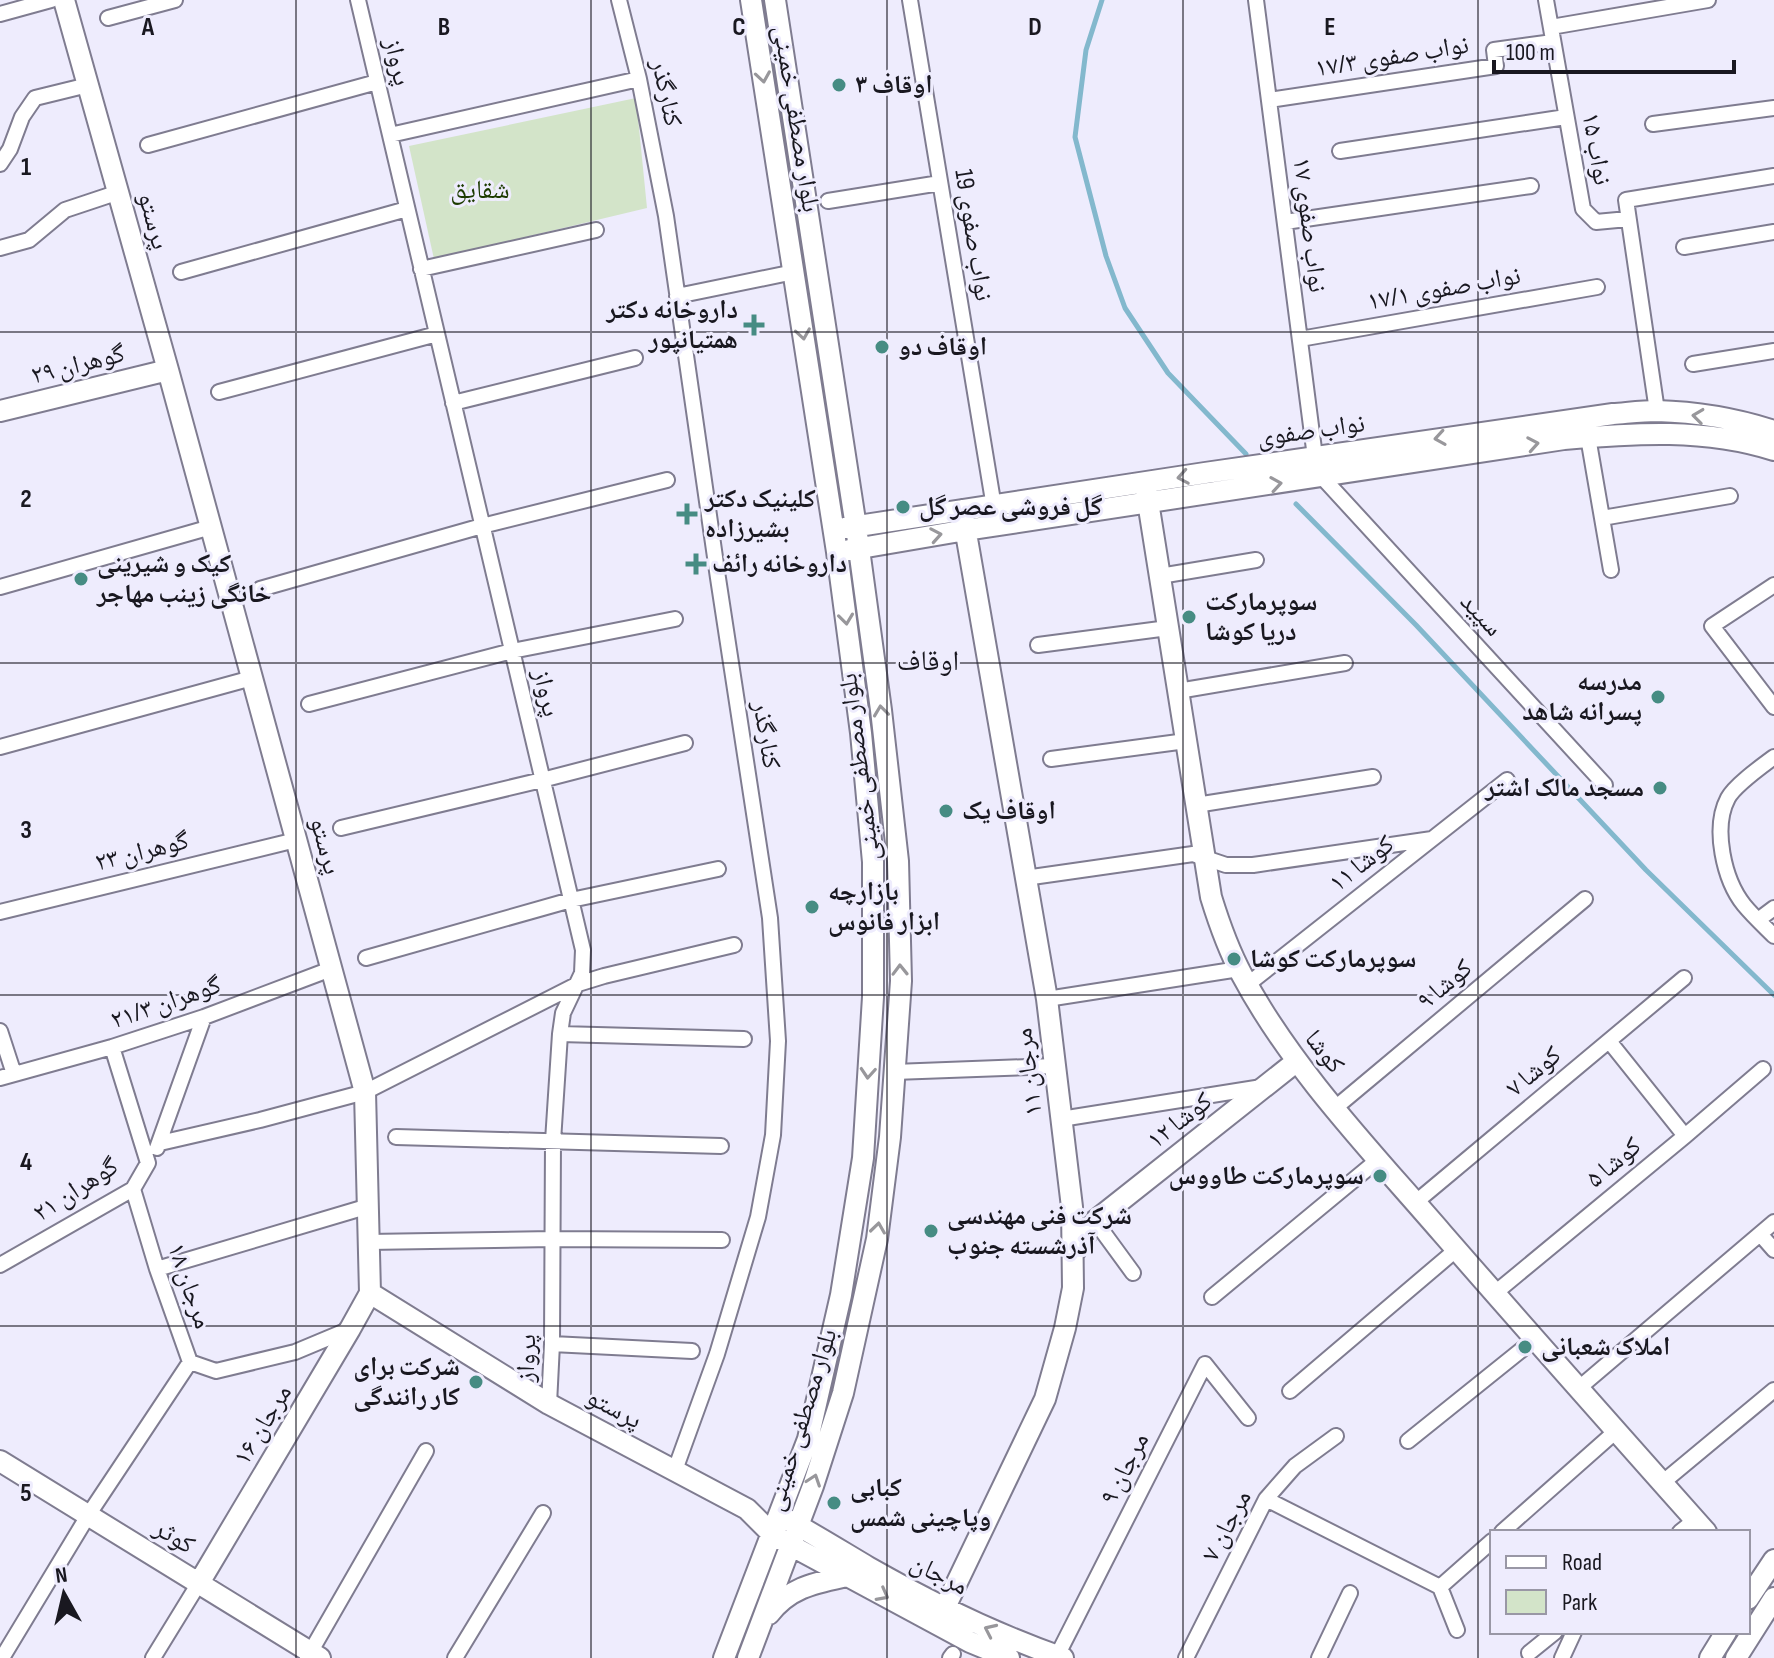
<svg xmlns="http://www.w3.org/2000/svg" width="1774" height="1658" font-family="'Sofia Sans Condensed','Noto Naskh Arabic',sans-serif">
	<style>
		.green { fill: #d3e4c9 }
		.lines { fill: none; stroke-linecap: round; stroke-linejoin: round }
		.stream { stroke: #83b8cd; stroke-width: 5 }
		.street-casing { stroke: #7f7c90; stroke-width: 18 }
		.secondary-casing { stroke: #7f7c90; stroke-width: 24 }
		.street { stroke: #fff; stroke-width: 14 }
		.secondary { stroke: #fff; stroke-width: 20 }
		.oneway { stroke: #98979b }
		.grid { fill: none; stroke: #191820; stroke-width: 2; stroke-opacity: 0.55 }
		.poi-dot { fill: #468c83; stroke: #eeecfd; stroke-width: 3 }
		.labels { text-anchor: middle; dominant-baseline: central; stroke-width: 6; stroke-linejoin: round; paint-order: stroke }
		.street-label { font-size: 26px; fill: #191820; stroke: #eeecfd }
		.poi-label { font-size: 26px; font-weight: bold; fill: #191820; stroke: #eeecfd; text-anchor: start }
		.park-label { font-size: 26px; fill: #1c3b00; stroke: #eeecfd }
		.neighbourhood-label { font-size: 28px; fill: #191820; stroke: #eeecfd }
		.grid-label { font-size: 26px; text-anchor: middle; font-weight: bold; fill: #191820; stroke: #eeecfd; stroke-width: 6; stroke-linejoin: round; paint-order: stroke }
	</style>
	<rect width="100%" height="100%" fill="#eeecfd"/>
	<path class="green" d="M636 98 647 208 434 259 409 146Z"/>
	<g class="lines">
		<path class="stream" d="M1102 0 1086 50 1075 137 1106 256 1125 308 1168 373 1246 454
			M1296 504 1416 625 1646 870 1774 995"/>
		<g class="street-casing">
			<path id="street" d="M358 0 583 950 582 973 563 1013 560 1034 553 1141 552 1344 549 1404
				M619 0 639 79 666 216 718 578 770 918 778 1041 773 1135 758 1217 717 1354 675 1470
				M910 0 995 513
				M1256 0 1315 457
				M1546 0 1583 209 1596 222 1628 219
				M0 14 51 0
				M108 18 175 0
				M1551 27 1708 0
				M1269 100 1496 66 1494 50 1553 42
				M1653 124 1774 108
				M390 135 639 79
				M148 145 377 82
				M1340 151 1566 117
				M0 164 10 149 22 117 35 98 88 85
				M828 201 940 183
				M1285 222 1531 186
				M1684 247 1774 232
				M0 248 29 240 65 210 119 192
				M421 269 596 230
				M181 272 407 209
				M677 296 794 272
				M1300 339 1597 287
				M1693 364 1774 351
				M219 392 437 334
				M453 403 635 358
				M1657 411 1626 200 1774 176
				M1588 437 1611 570
				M1322 477 1605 785
				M1602 518 1730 496
				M1160 576 1256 560
				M1774 585 1712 626 1774 707
				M0 587 211 527
				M260 589 482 526 667 480
				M1038 645 1168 628
				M1178 691 1345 663
				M309 704 512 651 675 619
				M0 747 252 678
				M1774 757C1762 766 1735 785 1728 798 1712 828 1724 880 1744 905 1753 916 1764 926 1774 936
				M1051 759 1186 741
				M1196 805 1373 777
				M341 828 542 780 685 743
				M1025 878 1193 854 1226 865H1253L1432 839
				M0 912 296 840
				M1758 920 1774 908
				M366 958 571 900 718 869
				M1247 985 1507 780
				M1047 999 1239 969
				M0 1031 14 1074
				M560 1034 744 1039
				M1609 1041 1685 1136
				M894 1072 1055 1066
				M0 1078 112 1047 204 1017 331 969
				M1335 1108 1585 899
				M1061 1119 1262 1087
				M396 1137 721 1146
				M160 1143 260 1120 365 1092 578 984 604 976 734 945
				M157 1148 204 1017
				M1416 1202 1684 978
				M1095 1221 1133 1273
				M1760 1234 1774 1250
				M368 1242 553 1239 722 1240
				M0 1265 133 1189 148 1163 112 1047
				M157 1269 369 1206
				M1495 1293 1685 1136 1763 1069
				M1212 1297 1379 1159
				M552 1344 692 1351
				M190 1362 216 1371 295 1352 350 1329
				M1579 1388 1774 1222
				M1290 1391 1457 1249
				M1408 1441 1535 1339
				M1662 1483 1774 1390
				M1266 1499 1440 1587 1457 1630
				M1502 1532 1615 1432
				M1680 1532 1695 1520
				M1440 1587 1492 1541
				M1529 1653 1555 1632
				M1057 1656 1205 1364 1248 1418
				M2 1658 89 1514 190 1362 157 1269 133 1189
				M153 1658 199 1583
				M307 1658 426 1451
				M455 1658 543 1513
				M950 1658 953 1654
				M1186 1658 1266 1499 1295 1466 1336 1436
				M1319 1658 1350 1593
				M1562 1658 1574 1632"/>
		</g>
		<g class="secondary-casing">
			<path id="secondary" d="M64 0 168 370 365 1092 370 1293 549 1404 747 1509 771 1533 790 1545 970 1642 1009 1658
				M0 411 168 370
				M1145 483 1211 897C1219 923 1229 951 1242 975 1292 1069 1373 1153 1442 1233 1529 1333 1618 1433 1706 1532
				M845 528 1205 473 1613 414C1627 413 1642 411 1657 411 1696 412 1737 419 1774 431
				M849 550 966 530 1564 439C1635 433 1705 428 1774 450
				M1073 1254 1095 1221 1297 1061
				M0 1461 320 1658
				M788 1520C815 1535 841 1551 868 1567 931 1603 995 1634 1063 1658
				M199 1583 350 1329 370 1293
				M1748 1599 1774 1560
				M769 1614C790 1587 815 1583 847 1576
				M937 1624 1045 1399 1065 1328 1073 1288 1072 1207 1047 999 962 510
				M724 1658 808 1439 841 1295 863 1158 873 997V862L861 733 837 552 751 0
				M748 1658 813 1486 843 1393 877 1239 890 1137 901 981 898 861 881 710 856 527 775 0
				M1710 1658 1726 1632
				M1736 1658 1774 1598"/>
		</g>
		<use href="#street" class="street"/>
		<use href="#secondary" class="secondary"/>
	</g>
	<defs><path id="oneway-chevron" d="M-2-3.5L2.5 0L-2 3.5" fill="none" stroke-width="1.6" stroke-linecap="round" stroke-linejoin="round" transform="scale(2)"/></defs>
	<g class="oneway">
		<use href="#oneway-chevron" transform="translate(763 77) rotate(81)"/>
		<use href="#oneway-chevron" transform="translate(803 334) rotate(81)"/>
		<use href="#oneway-chevron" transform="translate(1698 416) rotate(-173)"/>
		<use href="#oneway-chevron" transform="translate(1440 438) rotate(171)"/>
		<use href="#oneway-chevron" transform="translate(1533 444) rotate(-10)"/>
		<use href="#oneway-chevron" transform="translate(1183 477) rotate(170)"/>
		<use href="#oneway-chevron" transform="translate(1276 484) rotate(-9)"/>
		<use href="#oneway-chevron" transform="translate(936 535) rotate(-10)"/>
		<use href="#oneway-chevron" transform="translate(846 619) rotate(83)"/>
		<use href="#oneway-chevron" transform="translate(881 711) rotate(-97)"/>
		<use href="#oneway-chevron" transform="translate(900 970) rotate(-91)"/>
		<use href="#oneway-chevron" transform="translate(868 1073) rotate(94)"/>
		<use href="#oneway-chevron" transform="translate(878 1228) rotate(-82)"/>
		<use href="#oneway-chevron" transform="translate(814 1480) rotate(-71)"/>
		<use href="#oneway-chevron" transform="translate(883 1595) rotate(28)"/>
		<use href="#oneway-chevron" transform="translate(990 1630) rotate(-155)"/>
	</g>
	<path class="grid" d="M296 0V1658M591 0V1658M887 0V1658M1183 0V1658M1478 0V1658M0 332H1774M0 663H1774M0 995H1774M0 1326H1774"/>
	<g class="poi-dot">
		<circle cx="839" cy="85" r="8"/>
		<path d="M750 313h8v8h8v8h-8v8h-8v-8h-8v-8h8z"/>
		<circle cx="882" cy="347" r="8"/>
		<circle cx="903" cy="507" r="8"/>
		<path d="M683 502h8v8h8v8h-8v8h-8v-8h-8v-8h8z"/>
		<path d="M692 552h8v8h8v8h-8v8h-8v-8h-8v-8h8z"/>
		<circle cx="81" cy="579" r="8"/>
		<circle cx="1189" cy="617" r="8"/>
		<circle cx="1658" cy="697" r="8"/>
		<circle cx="1660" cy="788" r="8"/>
		<circle cx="946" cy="811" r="8"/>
		<circle cx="812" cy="907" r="8"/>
		<circle cx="1234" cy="959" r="8"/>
		<circle cx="1380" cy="1176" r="8"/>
		<circle cx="931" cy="1231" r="8"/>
		<circle cx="1525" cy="1347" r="8"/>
		<circle cx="476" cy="1382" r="8"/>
		<circle cx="834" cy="1503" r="8"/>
	</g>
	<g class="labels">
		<g class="street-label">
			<text transform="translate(1392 57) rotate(-9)">نواب صفوی ۱۷/۳</text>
			<text transform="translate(397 62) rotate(77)">پرواز</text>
			<text transform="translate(666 93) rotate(78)">کنارگذر</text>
			<text transform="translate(796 119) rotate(81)">بلوار مصطفی خمینی</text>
			<text transform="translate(1596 149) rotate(80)">نواب ۱۵</text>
			<text transform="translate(153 221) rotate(75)">پرستو</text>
			<text transform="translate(1309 225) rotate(83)">نواب صفوی ۱۷</text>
			<text transform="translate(973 235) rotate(81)">نواب صفوی 19</text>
			<text transform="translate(1444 289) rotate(-10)">نواب صفوی ۱۷/۱</text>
			<text transform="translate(78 365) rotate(-14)">گوهران ۲۹</text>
			<text transform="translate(1311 431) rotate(-8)">نواب صفوی</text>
			<text transform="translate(1481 615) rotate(47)">سپید</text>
			<text transform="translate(546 693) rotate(77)">پرواز</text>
			<text transform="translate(766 735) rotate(81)">کنارگذر</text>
			<text transform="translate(860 767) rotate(-97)">بلوار مصطفی خمینی</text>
			<text transform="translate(325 846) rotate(75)">پرستو</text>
			<text transform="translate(142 852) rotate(-14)">گوهران ۲۳</text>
			<text transform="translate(1362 864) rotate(-38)">کوشا ۱۱</text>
			<text transform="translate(1445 985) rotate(-40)">کوشا ۹</text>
			<text transform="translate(166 1003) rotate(-19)">گوهران ۲۱/۳</text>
			<text transform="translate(1324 1052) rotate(52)">کوشا</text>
			<text transform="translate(1029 1072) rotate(-97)">مرجان ۱۱</text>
			<text transform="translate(1534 1072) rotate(-40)">کوشا ۷</text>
			<text transform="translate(1180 1121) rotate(-38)">کوشا ۱۲</text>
			<text transform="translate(1614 1163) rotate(-40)">کوشا ۵</text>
			<text transform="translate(76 1190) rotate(-33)">گوهران ۲۱</text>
			<text transform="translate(189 1286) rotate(71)">مرجان ۱۸</text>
			<text transform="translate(527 1358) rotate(-88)">پرواز</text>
			<text transform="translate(614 1409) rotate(28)">پرستو</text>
			<text transform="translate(802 1420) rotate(-73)">بلوار مصطفی خمینی</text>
			<text transform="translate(263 1425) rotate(-59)">مرجان ۱۶</text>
			<text transform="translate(1125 1469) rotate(-63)">مرجان ۹</text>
			<text transform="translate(1227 1526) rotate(-62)">مرجان ۷</text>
			<text transform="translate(174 1537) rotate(32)">کوثر</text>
			<text transform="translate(939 1575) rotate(27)">مرجان</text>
		</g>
		<g class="poi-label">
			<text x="855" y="85">اوقاف ۳</text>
			<text x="738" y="310" text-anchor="end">داروخانه دکتر<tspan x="738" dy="30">همتیانپور</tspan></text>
			<text x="898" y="347">اوقاف دو</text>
			<text x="705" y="499">کلینیک دکتر<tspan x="705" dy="30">بشیرزاده</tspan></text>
			<text x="919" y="507">گل فروشی عصر گل</text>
			<text x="97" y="564">کیک و شیرینی<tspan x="97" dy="30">خانگی زینب مهاجر</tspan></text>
			<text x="712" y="564">داروخانه رائف</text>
			<text x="1205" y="602">سوپرمارکت<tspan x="1205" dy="30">دریا کوشا</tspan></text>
			<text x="1642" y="682" text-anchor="end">مدرسه<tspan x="1642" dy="30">پسرانه شاهد</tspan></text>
			<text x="1644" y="788" text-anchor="end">مسجد مالک اشتر</text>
			<text x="962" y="811">اوقاف یک</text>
			<text x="828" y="892">بازارچه<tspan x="828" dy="30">ابزار فانوس</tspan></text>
			<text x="1250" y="959">سوپرمارکت کوشا</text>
			<text x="1364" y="1176" text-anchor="end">سوپرمارکت طاووس</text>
			<text x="947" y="1216">شرکت فنی مهندسی<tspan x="947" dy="30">آذرشسته جنوب</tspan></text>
			<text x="1541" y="1347">املاک شعبانی</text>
			<text x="460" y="1367" text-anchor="end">شركت براى<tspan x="460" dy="30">كار رانندگى</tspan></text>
			<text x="850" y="1488">کبابی<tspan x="850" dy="30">وپاچینی شمس</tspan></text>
		</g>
		<g class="park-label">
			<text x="480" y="190">شقایق</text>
		</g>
		<g class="neighbourhood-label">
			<text x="928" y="661">اوقاف</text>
		</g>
	</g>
	<g class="grid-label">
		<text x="148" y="35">A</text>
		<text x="444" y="35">B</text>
		<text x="739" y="35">C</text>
		<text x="1035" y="35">D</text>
		<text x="1330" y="35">E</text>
		<text x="26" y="175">1</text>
		<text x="26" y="507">2</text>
		<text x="26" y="838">3</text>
		<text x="26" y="1170">4</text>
		<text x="26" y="1501">5</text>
	</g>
	<rect x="1490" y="1530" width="260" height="104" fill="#eeecfd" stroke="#9997a5" stroke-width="2"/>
	<rect x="1506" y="1556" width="40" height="12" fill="#ffffff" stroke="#9997a5" stroke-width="2"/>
	<text x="1562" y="1570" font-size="24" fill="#191820">Road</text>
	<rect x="1506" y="1590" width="40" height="24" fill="#d3e4c9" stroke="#9997a5" stroke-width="2"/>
	<text x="1562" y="1610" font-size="24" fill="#191820">Park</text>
	<g transform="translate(64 1594) rotate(352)" stroke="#eeecfd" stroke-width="6" paint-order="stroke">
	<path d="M0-6L14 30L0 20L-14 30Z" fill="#191820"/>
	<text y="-12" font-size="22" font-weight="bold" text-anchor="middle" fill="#191820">N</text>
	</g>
	<path d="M1494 60v12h240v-12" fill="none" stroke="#191820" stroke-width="4"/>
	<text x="1506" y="60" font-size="24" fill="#191820" stroke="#eeecfd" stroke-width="6" paint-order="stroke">100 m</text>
</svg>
